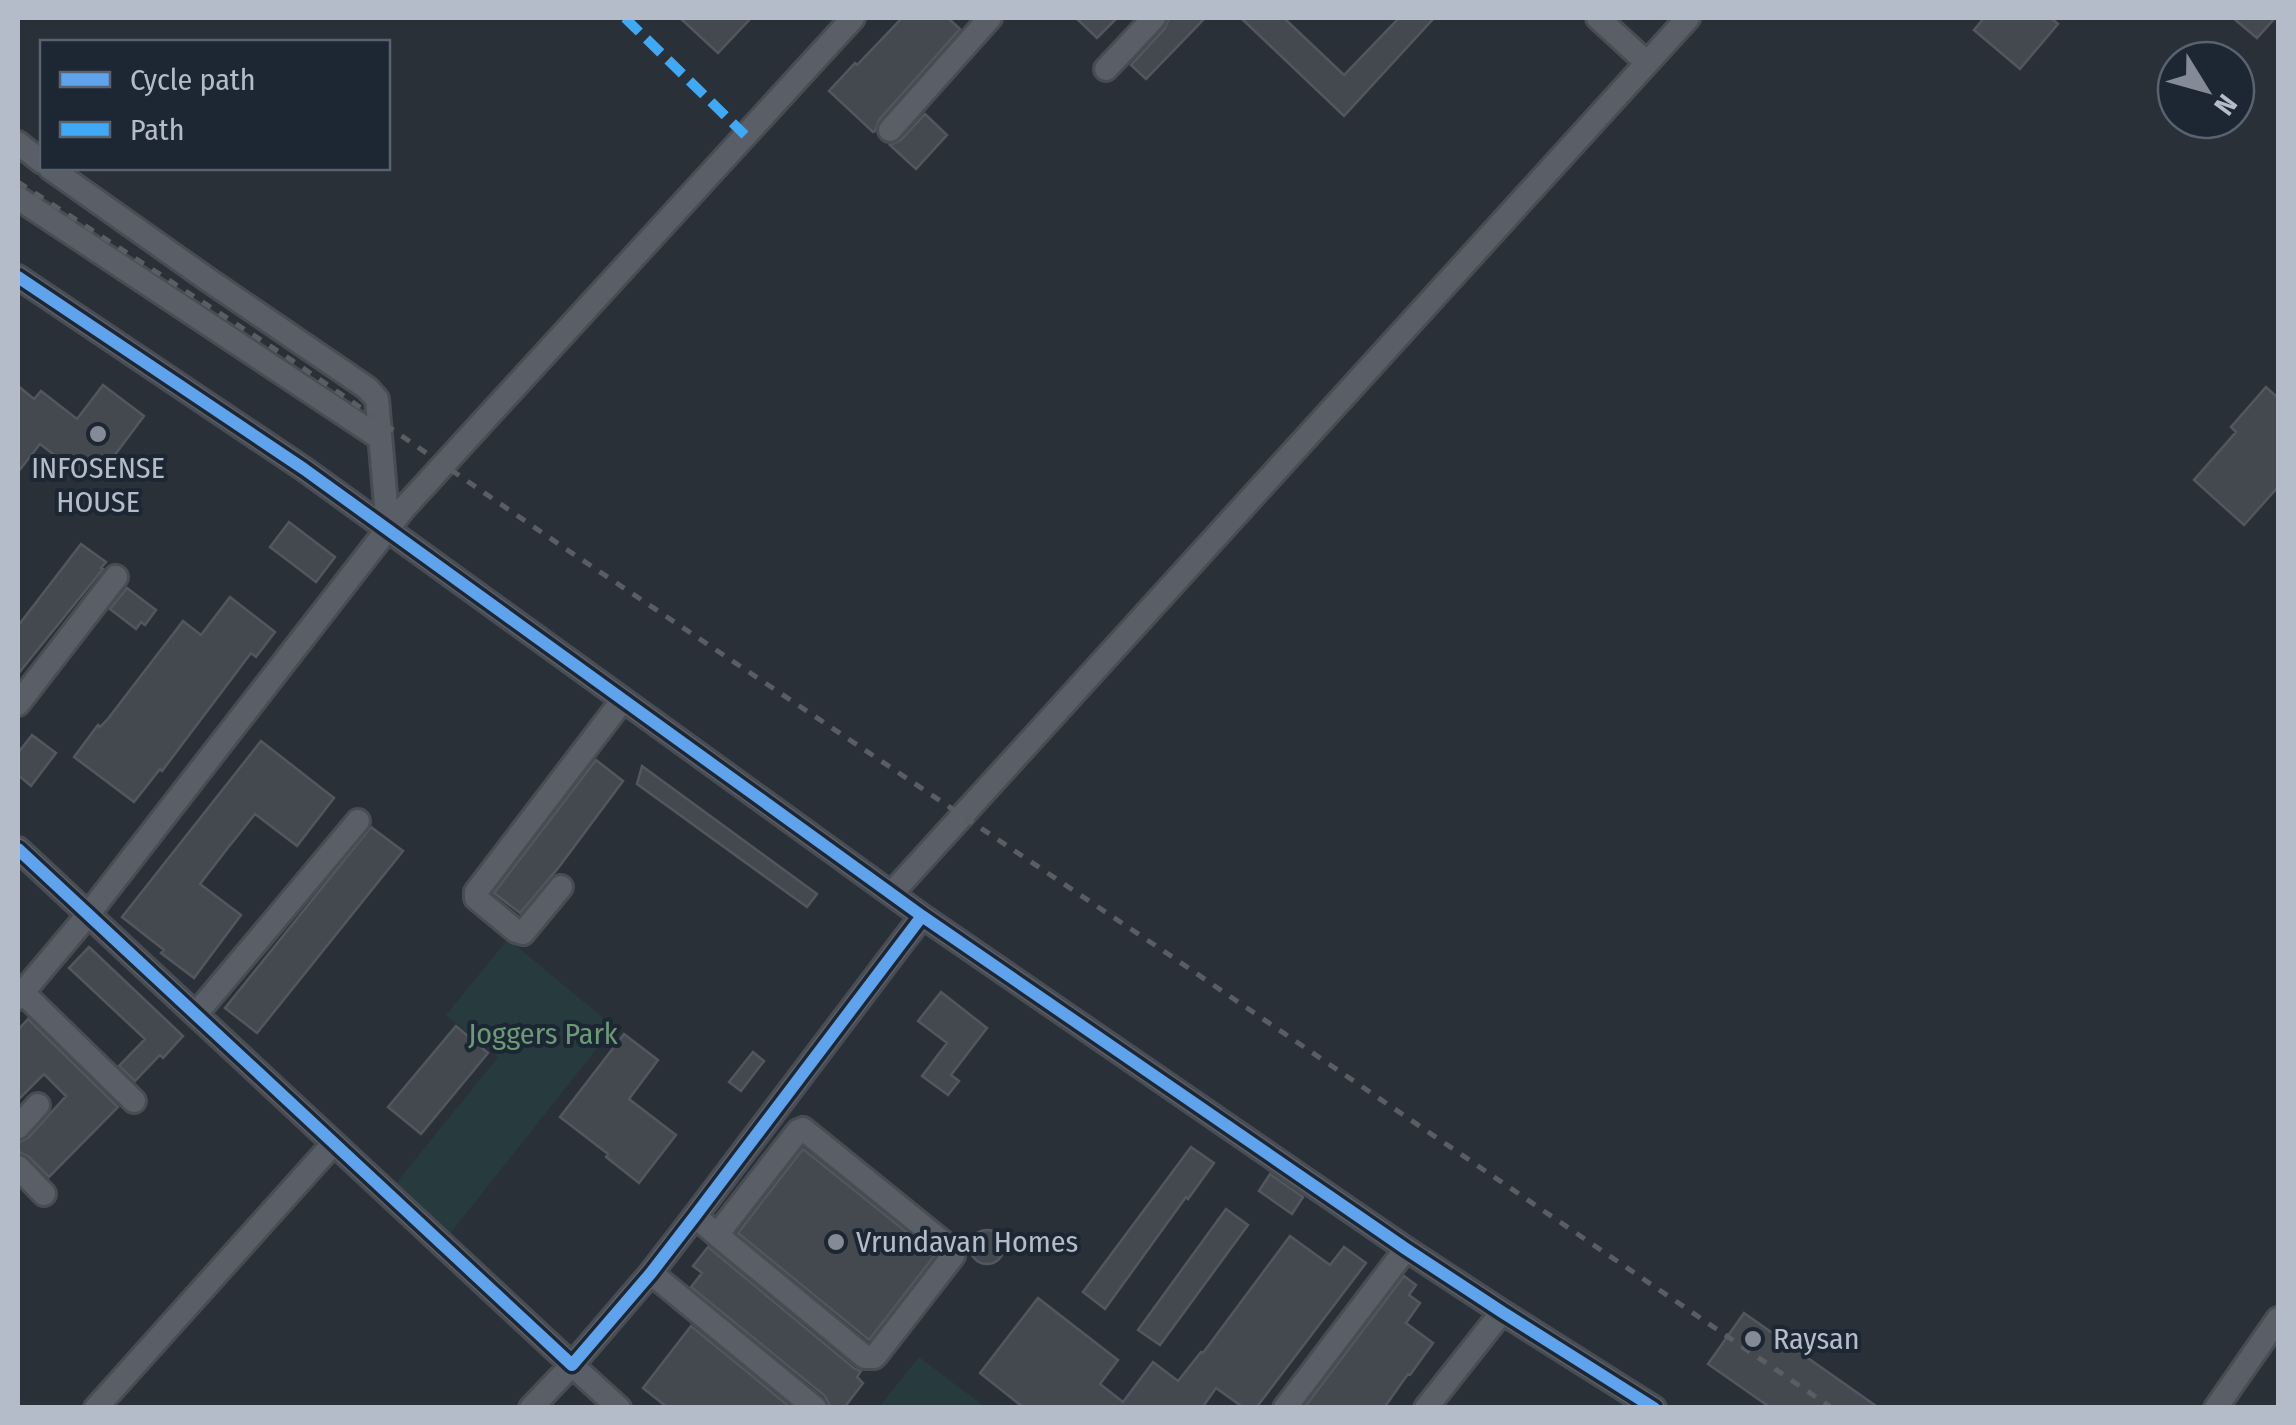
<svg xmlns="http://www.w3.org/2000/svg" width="2296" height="1425" font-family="'Fira Sans Condensed',sans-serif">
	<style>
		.green { fill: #273a3e }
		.building { fill: #444950; stroke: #52575f; stroke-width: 2.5 }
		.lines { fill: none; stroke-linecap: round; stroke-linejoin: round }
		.minor-casing { stroke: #484c53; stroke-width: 28 }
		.minor { stroke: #5a5e66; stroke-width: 22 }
		.rail { stroke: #595d64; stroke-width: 5; stroke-dasharray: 10 10; stroke-linecap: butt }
		.quiet { stroke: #3fa9f5; stroke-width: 10; stroke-dasharray: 20 10; stroke-linecap: butt }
		.cycleway-casing { stroke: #1d2633; stroke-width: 19 }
		.cycleway { stroke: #60a3ed; stroke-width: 12 }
		.poi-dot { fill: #848b96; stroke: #1d2633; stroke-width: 4 }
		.labels { text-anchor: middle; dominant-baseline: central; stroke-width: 8; stroke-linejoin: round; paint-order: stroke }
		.poi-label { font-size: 30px; fill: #b4bcc9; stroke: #1d2633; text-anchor: start }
		.park-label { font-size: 30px; fill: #6b9a76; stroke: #1d2633 }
	</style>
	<rect width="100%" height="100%" fill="#2a3038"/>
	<path class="green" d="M508 939 614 1027 449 1235 393 1187 498 1057 446 1015Z
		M919 1357 985 1407H879Z"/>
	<path class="building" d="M680 18H751L718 53Z
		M902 18H948L960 29 879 120 875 131 873 132 829 91 855 63 857 65Z
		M1076 18H1117L1097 38Z
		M1169 18H1205L1146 79 1131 65 1165 28Z
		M1241 18H1284L1344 75 1399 18H1434L1344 116Z
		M1984 18H2051L2058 24 2020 69 1974 30Z
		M2233 18H2275L2257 38Z
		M925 114 947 135 916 169 890 145 901 140Z
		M103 385 144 416 105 468 96 461 83 477 40 444 18 472V386L34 399 41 391 77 419Z
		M2266 387 2278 398V487L2244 525 2194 480 2236 432 2231 427Z
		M289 522 335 557 316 582 270 547Z
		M81 544 106 562 101 568 103 569 18 674V626Z
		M127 588 156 610 145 625 141 622 136 629 110 609Z
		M230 597 275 632 256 657 251 653 162 771 160 769 134 802 74 757 98 725 100 727 107 720 183 621 201 635Z
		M32 735 56 753 31 786 18 775V753Z
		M261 741 334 798 297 846 255 814 227 849 200 884 241 915 194 978 161 953 164 950 122 917Z
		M596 760 623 781 559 867 520 913 494 893Z
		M642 766 817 894 807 907 637 784Z
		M371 827 403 851 257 1033 225 1008Z
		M89 947 183 1036 163 1058 160 1055 135 1081 119 1066 145 1039 69 968Z
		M941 992 987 1028 951 1075 959 1081 948 1095 922 1076 947 1043 918 1021Z
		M28 1019 118 1107 49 1177 29 1157 18 1151V1143L29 1137 66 1096 44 1074 18 1100V1030Z
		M456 1026 488 1053 421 1134 388 1107Z
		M624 1034 658 1060 629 1099 676 1135 639 1183 606 1157 608 1154 560 1117Z
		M753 1052 764 1061 741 1091 729 1082Z
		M1191 1147 1214 1163 1188 1199 1186 1197 1105 1309 1083 1292Z
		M803 1149 935 1255 869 1340 738 1233Z
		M1270 1174 1303 1197 1292 1214 1259 1191Z
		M1226 1209 1248 1225 1160 1345 1138 1330Z
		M970 1247a17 17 0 1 1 34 0a17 17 0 1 1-34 0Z
		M1290 1236 1330 1265 1344 1247 1366 1263 1256 1408H1244L1216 1388 1202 1408H1024L980 1373 1038 1298 1118 1360 1100 1384 1123 1402 1153 1362 1178 1381 1201 1352 1203 1353Z
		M708 1247 855 1369 861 1371 857 1377 863 1383 844 1408 830 1406 825 1396 691 1287 702 1273 693 1266Z
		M1404 1276 1416 1285 1409 1295 1420 1303 1406 1323 1433 1343 1410 1375 1408 1374 1384 1408H1304Z
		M1744 1313 1879 1408H1771L1708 1364Z
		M691 1326 790 1407 789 1408H668L643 1388Z"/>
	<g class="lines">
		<g class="minor-casing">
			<path id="minor" d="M1598 18 1646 62
				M1106 69 1154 18
				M890 130 990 18
				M18 143 42 162
				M50 168 207 279 367 388 377 399 388 529
				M18 198 380 438
				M18 277 304 469 922 916 1406 1249 1502 1312 1654 1408
				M18 704 116 577
				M18 849 572 1365 651 1273 695 1216 922 916
				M561 887 523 933 516 931 476 898V892L622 701
				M892 893 1688 18
				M22 992 134 1101
				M18 998 87 916 404 508 853 18
				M196 1014 358 821
				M18 1127 38 1105
				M18 1167 44 1194
				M695 1216 717 1235 865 1357H874L877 1354 953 1256 950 1248 803 1129 798 1131 717 1235
				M651 1273 815 1408
				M96 1408 333 1144
				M531 1408 572 1365 619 1408
				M1285 1408 1406 1249
				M1426 1408 1502 1312
				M2216 1408 2278 1319"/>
		</g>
		<use href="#minor" class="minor"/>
		<path class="rail" d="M18 182 287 357 563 547 1168 954 1832 1408"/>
		<path class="quiet" d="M625 18 745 135"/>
		<g class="cycleway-casing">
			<path id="cycleway" d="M18 277 304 469 922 916 1406 1249 1502 1312 1654 1408
				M18 849 572 1365 651 1273 695 1216 922 916"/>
		</g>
		<use href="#cycleway" class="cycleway"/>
	</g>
	<g class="poi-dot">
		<circle cx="98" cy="434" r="10"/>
		<circle cx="836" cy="1242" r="10"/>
		<circle cx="1753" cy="1339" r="10"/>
	</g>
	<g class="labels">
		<g class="poi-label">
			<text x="98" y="468" text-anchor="middle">INFOSENSE<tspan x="98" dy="34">HOUSE</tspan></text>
			<text x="856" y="1242">Vrundavan Homes</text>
			<text x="1773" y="1339">Raysan</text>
		</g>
		<g class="park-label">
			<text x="543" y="1034">Joggers Park</text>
		</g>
	</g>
	<rect width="2296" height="1425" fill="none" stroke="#b4bcc9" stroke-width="40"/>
	<rect x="40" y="40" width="350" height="130" fill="#1d2633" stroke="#59626f" stroke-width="2.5"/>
	<rect x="60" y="72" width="50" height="15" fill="#60a3ed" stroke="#59626f" stroke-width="2.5"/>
	<text x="130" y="90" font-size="30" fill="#b4bcc9">Cycle path</text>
	<rect x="60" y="122" width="50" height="15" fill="#3fa9f5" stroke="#59626f" stroke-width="2.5"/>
	<text x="130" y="140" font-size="30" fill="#b4bcc9">Path</text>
	<g transform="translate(2206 90) rotate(127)"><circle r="48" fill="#1d2633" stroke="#59626f" stroke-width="2.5"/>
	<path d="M0-8L18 38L0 25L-18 38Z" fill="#848b96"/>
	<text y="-15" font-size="28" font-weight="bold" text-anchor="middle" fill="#b4bcc9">N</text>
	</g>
</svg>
